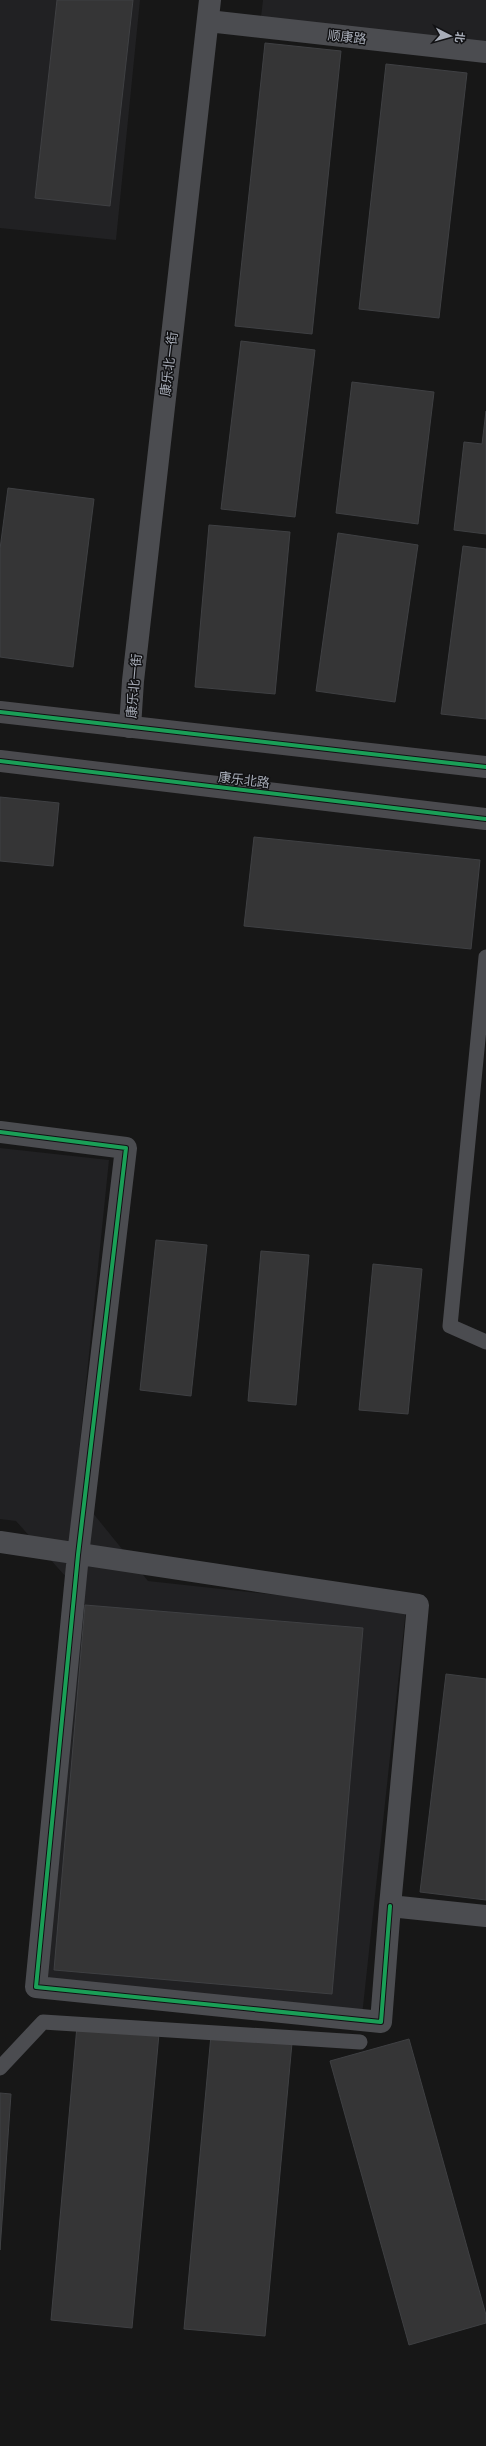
<svg xmlns="http://www.w3.org/2000/svg" width="486" height="2446" font-family="Karla,'Noto Sans SC',sans-serif">
	<style>
		.built { fill: #212123 }
		.building { fill: #353536; stroke: #3f4043 }
		.lines { fill: none; stroke-linecap: round; stroke-linejoin: round }
		.lane { stroke: #4b4c50; stroke-width: 15 }
		.street { stroke: #4b4c50; stroke-width: 22 }
		.secondary { stroke: #4a4a4e; stroke-width: 22 }
		.cycleway-casing { stroke: #111113; stroke-width: 6 }
		.cycleway { stroke: #1a9f57; stroke-width: 4 }
		.labels { text-anchor: middle; dominant-baseline: central; stroke-width: 3; stroke-linejoin: round; paint-order: stroke }
		.street-label { font-size: 13px; fill: #a8adb8; stroke: #111113 }
	</style>
	<rect width="100%" height="100%" fill="#171717"/>
	<path class="built" d="M0 0H140L116 240 0 228Z
		M263 0H486V43L261 17Z
		M0 1148 109 1160 75 1491 148 1581 406 1609 362 2016 42 1981 83 1596 16 1521 0 1519Z"/>
	<path class="building" d="M57 0H133L110 206 35 198Z
		M265 43 341 51 312 334 235 326Z
		M386 64 467 73 439 318 359 309Z
		M241 341 315 350 295 517 221 509Z
		M352 382 434 392 418 524 336 513Z
		M486 411V534L454 530 464 442 482 444Z
		M8 488 94 499 73 667 0 657V549Z
		M209 525 290 532 275 694 195 687Z
		M338 533 418 545 395 702 316 691Z
		M463 546 486 549V719L441 714Z
		M0 797 59 803 53 866 0 861Z
		M254 837 480 860 471 949 244 926Z
		M156 1240 207 1245 191 1396 140 1390Z
		M261 1251 309 1255 296 1405 248 1401Z
		M373 1264 422 1269 408 1414 359 1410Z
		M85 1605 363 1628 332 1994 54 1970Z
		M446 1674 486 1679V1900L420 1892Z
		M77 2026 159 2034 132 2328 51 2320Z
		M211 2035 292 2043 265 2336 184 2329Z
		M409 2039 486 2315V2323L409 2345 330 2061Z
		M0 2093 11 2094 0 2250Z"/>
	<g class="lines">
		<path class="lane" d="M486 957 450 1326 486 1342
			M0 2068 43 2022 360 2042"/>
		<path class="street" d="M208 21 486 52
			M130 727 133 681 210 0
			M0 1132 126 1148 78 1555 36 1987 381 2022 390 1906
			M0 1542 418 1605 390 1906 486 1916"/>
		<path class="secondary" d="M0 712 486 767
			M0 761 486 819"/>
		<g class="cycleway-casing">
			<path id="cycleway" d="M0 712 486 767
				M0 761 486 819
				M0 1132 126 1148 78 1555 36 1987 381 2022 390 1906"/>
		</g>
		<use href="#cycleway" class="cycleway"/>
	</g>
	<g class="labels">
		<g class="street-label">
			<text transform="translate(347 37) rotate(6)">顺康路</text>
			<text transform="translate(169 364) rotate(-83)">康乐北一街</text>
			<text transform="translate(134 686) rotate(-85)">康乐北一街</text>
			<text transform="translate(244 780) rotate(7)">康乐北路</text>
		</g>
	</g>
	<g transform="translate(450 36) rotate(96)" stroke="#111113" stroke-width="3" paint-order="stroke">
	<path d="M0-3L7 15L0 10L-7 15Z" fill="#a8adb8"/>
	<text y="-6" font-size="11" font-weight="bold" text-anchor="middle" fill="#a8adb8">北</text>
	</g>
</svg>
